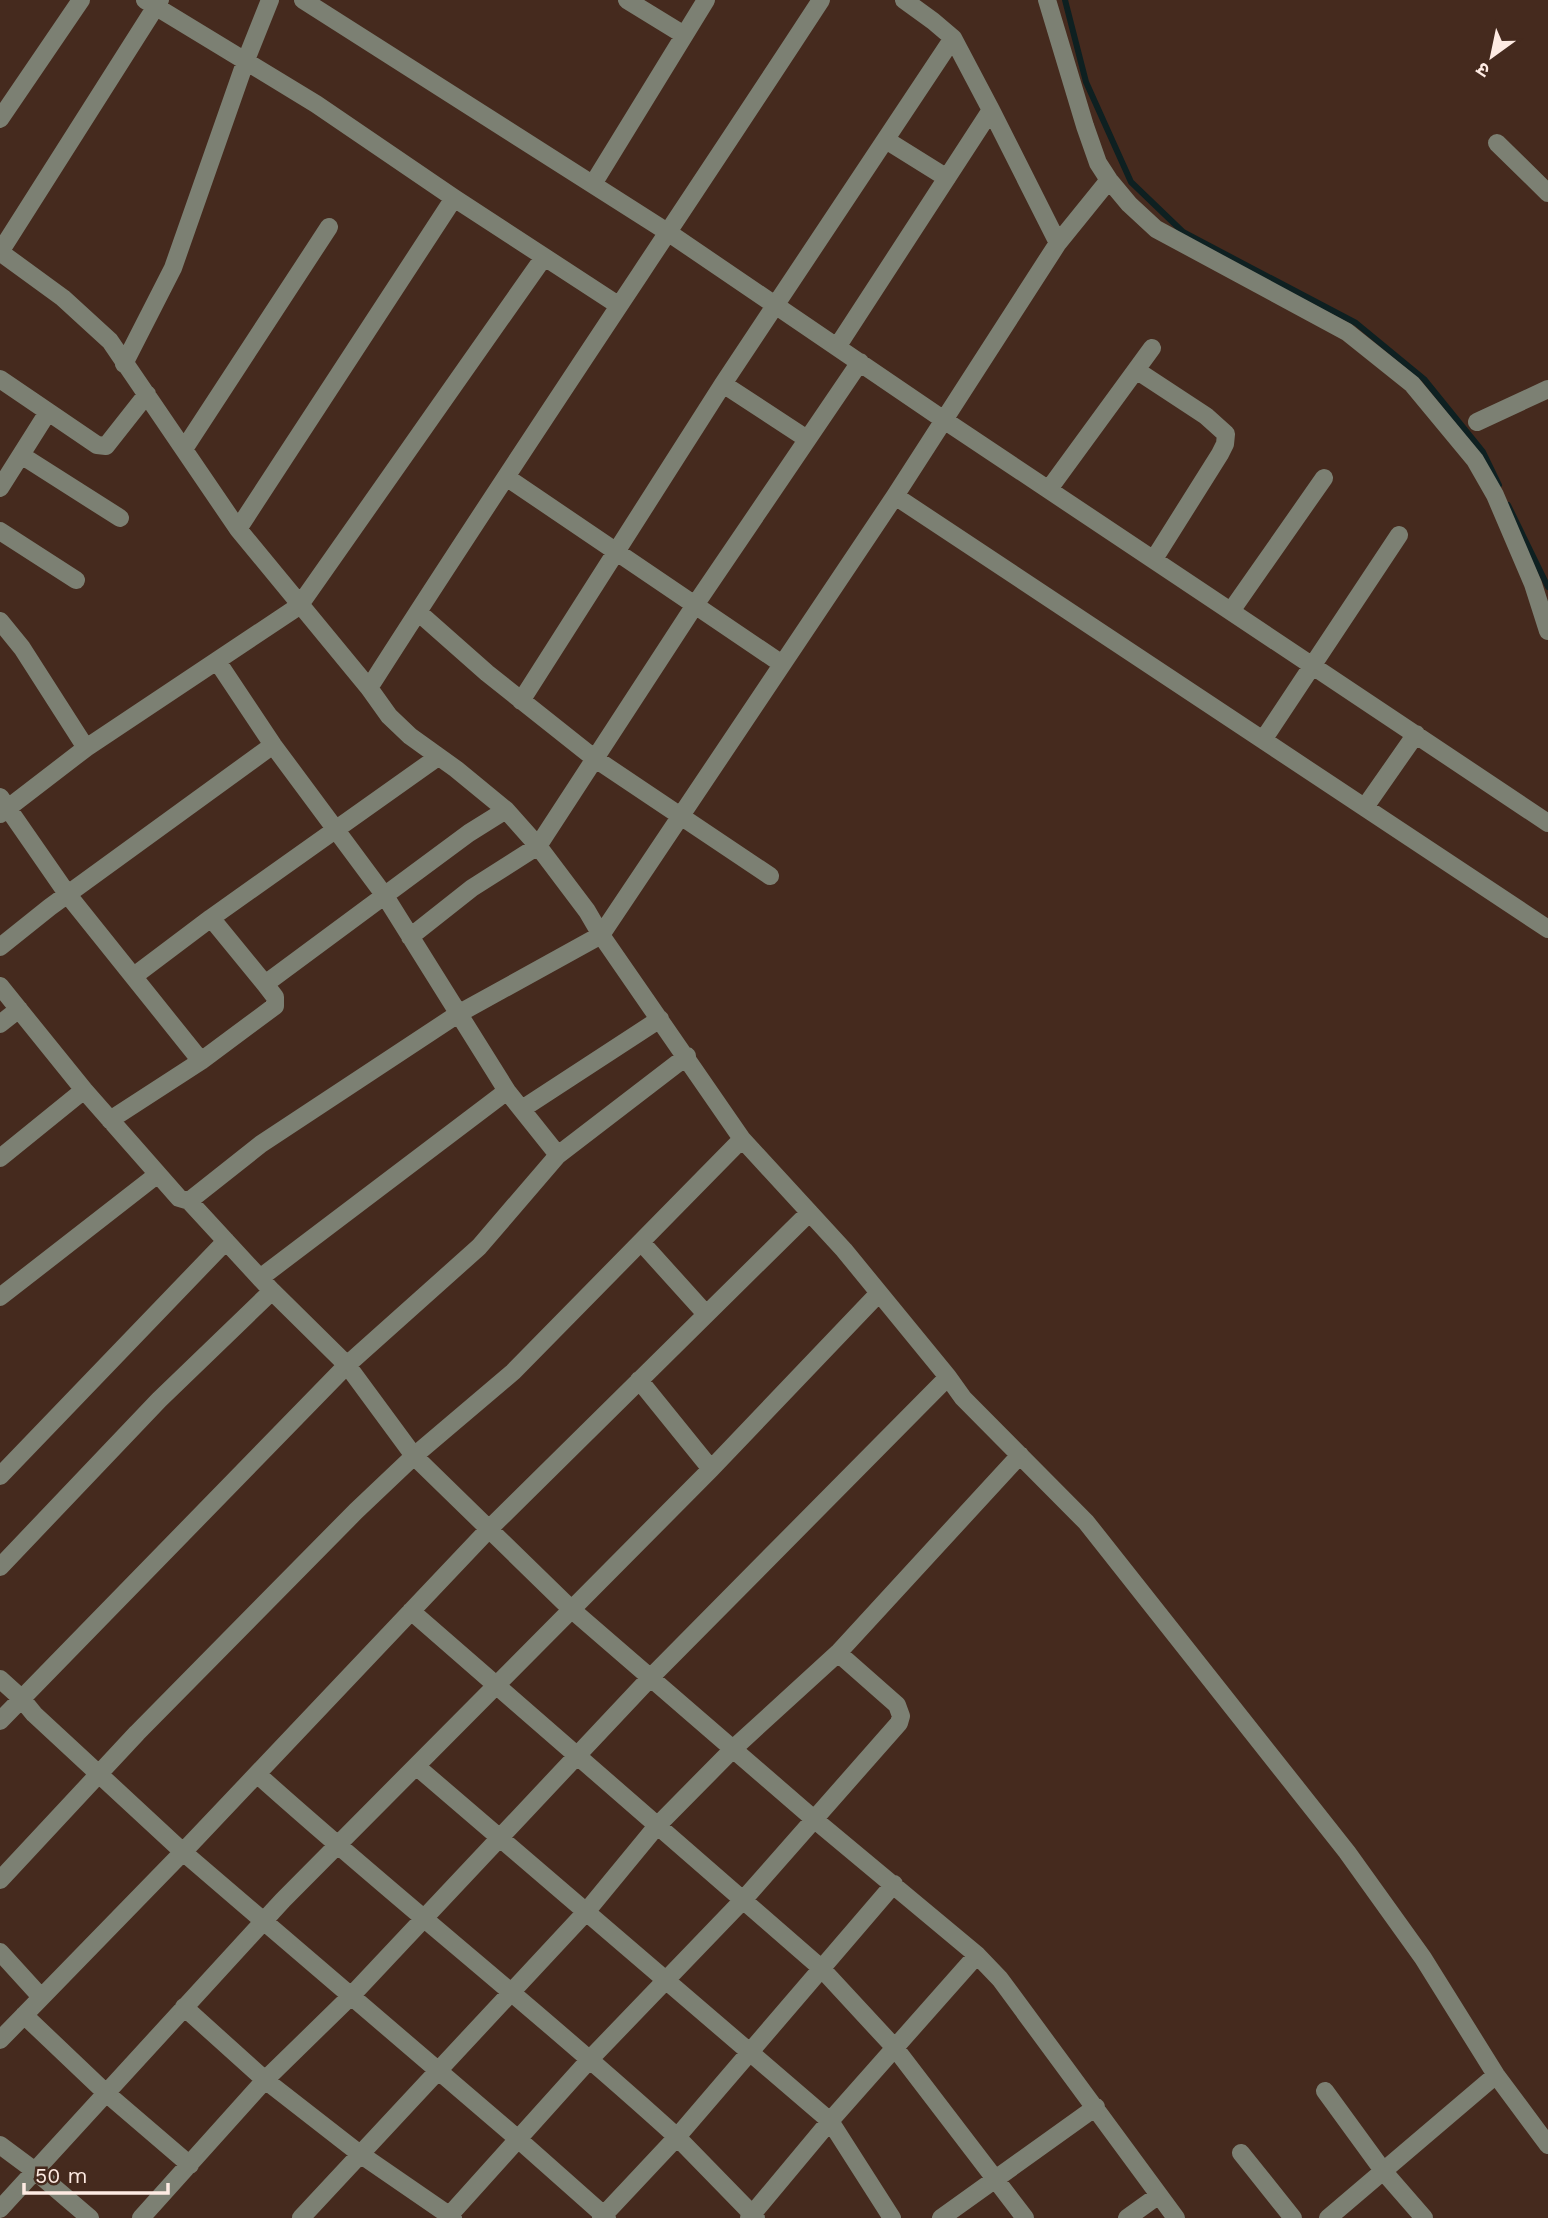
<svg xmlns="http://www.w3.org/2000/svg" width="1548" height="2218" font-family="'Work Sans','Noto Sans Devanagari',sans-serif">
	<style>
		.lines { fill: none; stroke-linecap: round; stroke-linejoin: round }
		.stream { stroke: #0e2021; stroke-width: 6 }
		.minor { stroke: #7c8073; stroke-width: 18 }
	</style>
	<rect width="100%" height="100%" fill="#452a1e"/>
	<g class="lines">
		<path class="stream" d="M1065 0 1086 82 1131 182 1183 232 1356 323 1424 379 1483 452 1499 485
			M1508 505 1548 587"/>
		<path class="minor" d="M145 0 316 104 454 198 618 305
			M303 0 669 233 944 420 1548 823
			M627 0 684 35
			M904 0 933 21 953 38 991 110 1058 243
			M1047 0 1085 126 1098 163 1109 180 1129 204 1156 229 1347 332 1412 384 1475 460 1495 495 1533 584 1548 631
			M0 119 81 0
			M886 140 947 178
			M1497 143 1548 193
			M593 184 706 0
			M0 252 63 298 110 341 238 529 369 688 389 716 410 736 456 769 506 810 538 846 587 911 601 935 742 1139 844 1250 948 1377 963 1398 1086 1522 1347 1852 1423 1958 1496 2075 1548 2145
			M0 252 160 0
			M837 347 991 110
			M124 364 173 268 246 60 270 0
			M1136 370 1206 416 1226 434 1225 444 1220 454 1154 559
			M0 379 97 445 106 446 147 394
			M723 384 807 439
			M1477 422 1548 389
			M184 449 329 227
			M21 455 120 518
			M506 477 782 664
			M0 488 48 412
			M1049 489 1152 348
			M895 496 1548 929
			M238 529 454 198
			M0 531 76 580
			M1231 611 1324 478
			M418 612 487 673 594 758 770 876
			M0 621 22 648 86 748
			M217 661 273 745 385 896 507 1091 558 1155
			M369 688C516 457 671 230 821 0
			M521 701 723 384 953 38
			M1263 740 1399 535
			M0 797 68 895 201 1061
			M1365 807 1416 734
			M0 814 86 748 299 606 544 257
			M211 918 265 984
			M410 937 472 888 538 846 695 605 860 362
			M0 947 50 907 273 745
			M134 976 211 918 438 757
			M0 986 84 1090 179 1198 189 1201 272 1291 347 1365 0 1721
			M0 1024 19 1009
			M687 1056 558 1155 479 1247 347 1365 414 1456 571 1609 815 1820 977 1955 1000 1979 1176 2218
			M522 1109 660 1019
			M110 1120 201 1061 275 1006V997L265 984 469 833 506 810
			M0 1158 84 1090
			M189 1201 261 1144 458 1014 601 935 895 496 1058 243 1109 180
			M641 1242 706 1314
			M260 1278 507 1091
			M0 1297 158 1174
			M639 1380 711 1469
			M0 1476 226 1241
			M0 1567 159 1400 272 1291
			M411 1611 821 1968 895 2048 1025 2218
			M0 1679 21 1698 34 1714 183 1852 0 2040
			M416 1766 830 2121 892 2218
			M257 1774C395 1898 540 2012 677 2137L601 2218
			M0 1880 137 1733 356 1511 414 1456 513 1372 742 1139
			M0 1952 41 1997
			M184 2007 265 2080 360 2154 453 2218
			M24 2015 106 2093 190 2165
			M1325 2091 1384 2172 1424 2218
			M0 2145 35 2171 90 2218
			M1241 2153 1293 2218
			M0 2209 283 1900 711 1469 879 1293
			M141 2218 265 2080 351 1996 651 1677 948 1377
			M301 2218 586 1912 656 1827 734 1748 838 1653 1020 1455
			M447 2218 591 2058 744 1899 899 1723 901 1716 897 1705 838 1653
			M607 2218 518 2139 183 1852 489 1529 809 1213
			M749 2218 830 2121 977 1955
			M756 2218 677 2137 894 1884
			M941 2218 1096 2107
			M1127 2218 1159 2195
			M1328 2218 1496 2075"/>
	</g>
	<g transform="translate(1492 56) rotate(213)" stroke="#452a1e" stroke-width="5" paint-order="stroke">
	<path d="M0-5L12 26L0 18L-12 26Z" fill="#feebe3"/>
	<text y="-10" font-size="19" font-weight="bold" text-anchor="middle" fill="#feebe3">उ</text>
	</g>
	<path d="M24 2183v10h144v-10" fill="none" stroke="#feebe3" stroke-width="3.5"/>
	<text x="35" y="2183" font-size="21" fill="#feebe3" stroke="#452a1e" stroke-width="5" paint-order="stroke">50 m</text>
</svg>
